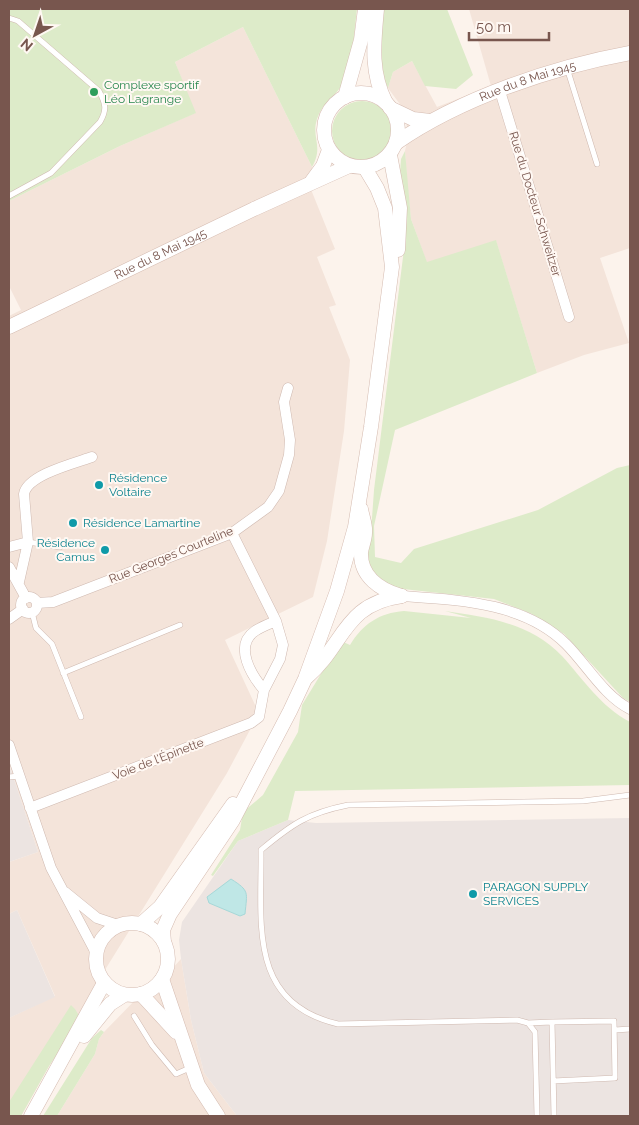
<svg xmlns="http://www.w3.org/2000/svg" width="639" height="1125" font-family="Raleway,sans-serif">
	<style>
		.residential { fill: #f4e4da }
		.industrial { fill: #ece4e1 }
		.green { fill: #ddebc9 }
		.water { fill: #bfe7e6; stroke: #a6d8d8 }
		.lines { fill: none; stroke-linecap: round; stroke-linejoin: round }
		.lane-casing { stroke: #cfb9b0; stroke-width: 6 }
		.street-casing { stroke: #cfb9b0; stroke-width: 11 }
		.secondary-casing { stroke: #d5bbb0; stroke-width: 15 }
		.lane { stroke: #fff; stroke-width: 5 }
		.street { stroke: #fff; stroke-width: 10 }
		.secondary { stroke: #fff; stroke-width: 14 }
		.leisure-dot { fill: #2e9e5b; stroke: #fff8f3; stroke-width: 2 }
		.culture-dot { fill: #0f9aa8; stroke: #fff8f3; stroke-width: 2 }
		.labels { text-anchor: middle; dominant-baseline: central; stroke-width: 4; stroke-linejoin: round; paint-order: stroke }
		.street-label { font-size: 12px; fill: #78564e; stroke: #fff8f3 }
		.leisure-label { font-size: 12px; fill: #27864d; stroke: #fff8f3; text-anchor: start }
		.culture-label { font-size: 12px; fill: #0d838f; stroke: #fff8f3; text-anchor: start }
	</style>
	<rect width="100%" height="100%" fill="#fcf3ec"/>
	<path class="residential" d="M469 9H630V248L600 258 629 343 584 355 537 373 496 241 427 263 411 219 407 181 405 151 408 137 406 121 402 107 388 88 393 72 412 61 437 107 491 86Z
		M243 27 312 167V192L335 249 317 257 336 305 329 307 350 360 344 431 327 541 313 597 225 640 262 720 251 728 227 773 95 986 81 1019 49 1066 21 1116H9V1018L55 996 17 910 9 914V862L38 852 9 764V316L21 310 9 286V201L120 146 195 113 175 62Z
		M181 959 191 1020 204 1073 237 1116H57L95 1054 99 1039 104 1032 141 994 157 985Z"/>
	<path class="industrial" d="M9 764 38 852 9 862Z
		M630 818V1116H237L204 1073 191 1020 181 959 179 940 182 922 238 841 288 820 316 823Z
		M17 910 55 997 9 1018V914Z"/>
	<path class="green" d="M9 9H357C354 32 354 64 342 85 334 98 322 103 317 119 311 138 324 146 312 167L243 27 175 62 196 113 120 146 9 201Z
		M381 9H447L473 75 456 89 425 86 412 61 393 72 388 88 381 73Z
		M332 131a30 30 0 1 1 60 0a30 30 0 1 1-60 0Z
		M405 151 411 219 427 262 496 240 537 373 395 430 374 526 375 557 401 563 414 549 538 510 617 468 630 465V702L623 698 564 634 532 614 494 599 394 588 373 577 366 553 372 518 374 490 406 233 400 173 401 159Z
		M404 611 471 618 445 611C487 617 531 623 562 656 583 679 601 707 630 722V785L295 791 288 820 238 841 213 876 211 875 240 830 243 812 263 795 298 732 302 705 341 641 350 645C363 624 379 613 404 611Z
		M71 1005 75 1009 81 1019 49 1066 21 1116H9V1102Z
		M101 1030 104 1032 99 1039 95 1054 57 1116H43L92 1038Z"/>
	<path class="water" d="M231 879C250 891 247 892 245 914L240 916 209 903 207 897Z"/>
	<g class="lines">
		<g class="lane-casing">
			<path id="lane" d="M9 18 18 21 99 91C106 104 107 110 100 122L51 173 9 196
				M567 68 597 164
				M28 542 60 547
				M32 612 36 628 52 644 81 717
				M63 673 180 625
				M9 777 19 776
				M134 1016 152 1045 176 1074 192 1067
				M528 1023 552 1022
				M615 1030 630 1029
				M553 1081 615 1078 614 1021 552 1022 554 1116
				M537 1116 535 1032 528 1023 517 1020 338 1024C247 1003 262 922 261 850 292 824 308 813 348 805L583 801 630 795"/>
		</g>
		<g class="street-casing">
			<path id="street" d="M500 91 569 317
				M9 547 28 542
				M9 567 26 598
				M19 582 28 542 24 494C27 475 75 463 92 457
				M402 596C458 600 524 602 566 644 587 665 604 696 630 709
				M21 605a8 8 0 1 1 16 0a8 8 0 1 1-16 0Z
				M37 603 53 602 232 533 268 507 279 491 289 455 290 440 284 402 288 388
				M9 619 23 609
				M264 690C252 676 233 646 255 631 261 627 269 624 276 621
				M9 745 51 868 96 953
				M30 808 251 723 259 717 264 690 280 659 283 645 276 621 232 533
				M65 892 97 918 118 925"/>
		</g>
		<g class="secondary-casing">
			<g id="secondary">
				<path d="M377 9C374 42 370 72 386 103"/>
				<circle cx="361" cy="130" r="37"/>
				<path d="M345 97 361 40 365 9"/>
				<path d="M390 108 413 119 430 121"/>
				<path id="s1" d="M396 143C461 98 553 67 630 53"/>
				<path d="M390 155 400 208 398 250"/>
				<path d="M312 181 323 166 329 150"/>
				<path id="s2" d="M9 327 254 209 349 166"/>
				<path d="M361 509C362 516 366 525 365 533 365 539 362 546 361 552 360 577 381 590 401 596"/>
				<path d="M307 677C345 644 343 604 402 596"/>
				<circle cx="132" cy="959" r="36"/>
				<path d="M141 924 160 907 233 804"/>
				<path d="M164 942 163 930 170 914 233 820 290 711 305 679 337 591 355 527 371 427 392 267 385 208 377 188 365 168"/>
				<path d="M162 979 198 1085 218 1116"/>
				<path d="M141 994 176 1032"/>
				<path d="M84 1036 110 1004 124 995"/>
				<path d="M31 1116 104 983"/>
			</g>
		</g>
		<use href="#lane" class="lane"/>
		<use href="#street" class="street"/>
		<use href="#secondary" class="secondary"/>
	</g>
	<circle class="leisure-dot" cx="94" cy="92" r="5"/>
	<g class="culture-dot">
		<circle cx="99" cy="485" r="5"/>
		<circle cx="73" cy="523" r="5"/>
		<circle cx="105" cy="550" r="5"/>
		<circle cx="473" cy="894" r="5"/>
	</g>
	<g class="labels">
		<g class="street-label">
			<text stroke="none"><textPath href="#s1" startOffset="146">Rue du 8 Mai 1945</textPath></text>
			<text transform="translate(535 204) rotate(73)">Rue du Docteur Schweitzer</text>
			<text stroke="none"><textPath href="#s2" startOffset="168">Rue du 8 Mai 1945</textPath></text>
			<text transform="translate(171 555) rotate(-22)">Rue Georges Courteline</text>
			<text transform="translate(158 759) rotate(-21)">Voie de l'Épinette</text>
		</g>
		<g class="leisure-label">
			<text x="104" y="85">Complexe sportif<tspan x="104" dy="14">Léo Lagrange</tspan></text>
		</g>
		<g class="culture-label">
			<text x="109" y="478">Résidence<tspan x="109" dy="14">Voltaire</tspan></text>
			<text x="83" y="523">Résidence Lamartine</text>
			<text x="95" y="543" text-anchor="end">Résidence<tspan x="95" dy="14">Camus</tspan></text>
			<text x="483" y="887">PARAGON SUPPLY<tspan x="483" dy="14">SERVICES</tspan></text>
		</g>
	</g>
	<rect width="639" height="1125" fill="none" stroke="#78564e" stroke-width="20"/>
	<g transform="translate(35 35) rotate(220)" stroke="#fff8f3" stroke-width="4" paint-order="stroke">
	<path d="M0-4L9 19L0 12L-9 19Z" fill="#78564e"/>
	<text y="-8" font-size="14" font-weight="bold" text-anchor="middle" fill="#78564e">N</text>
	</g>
	<path d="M469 32v8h80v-8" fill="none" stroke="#78564e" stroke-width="2.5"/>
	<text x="476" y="32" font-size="15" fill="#78564e" stroke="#fff8f3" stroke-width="4" paint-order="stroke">50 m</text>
</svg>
